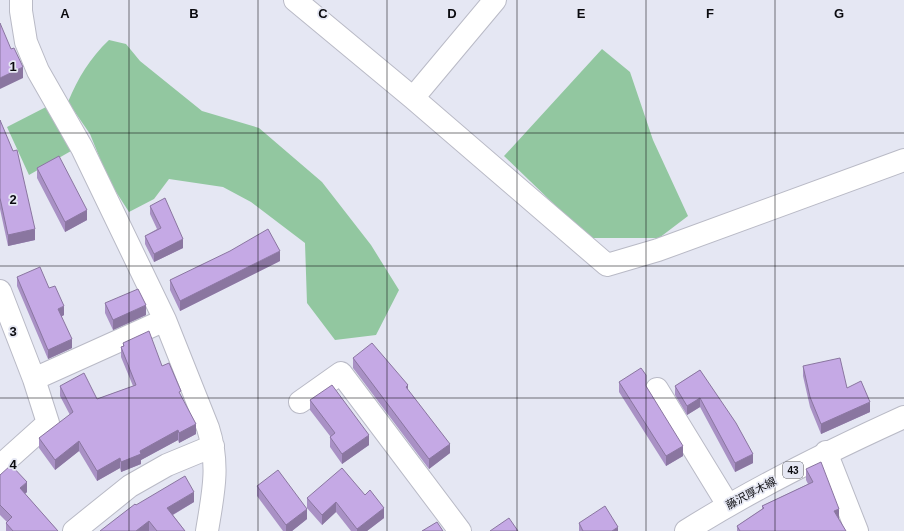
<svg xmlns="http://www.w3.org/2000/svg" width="904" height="531" font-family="Arial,'Noto Sans JP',sans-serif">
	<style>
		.green { fill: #92c7a0 }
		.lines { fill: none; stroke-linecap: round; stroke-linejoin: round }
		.minor-casing { stroke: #b9bac6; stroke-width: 24 }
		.primary-casing { stroke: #b9bac6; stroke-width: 24 }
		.minor { stroke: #fff; stroke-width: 22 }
		.primary { stroke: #fff; stroke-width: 22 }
		.wall { fill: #a991c5 }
		.shaded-wall { fill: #8a76a0 }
		.building { fill: #c5a9e5; stroke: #8a76a0 }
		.grid { fill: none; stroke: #0b0b0f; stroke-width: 1; stroke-opacity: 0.55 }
		.labels { text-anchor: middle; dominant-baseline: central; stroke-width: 3.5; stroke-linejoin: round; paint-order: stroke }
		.shield { fill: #e5e7f3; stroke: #4c4d53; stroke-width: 1 }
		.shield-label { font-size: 10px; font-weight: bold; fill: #0b0b0f }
		.street-label { font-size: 11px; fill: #0b0b0f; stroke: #e5e7f3 }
		.grid-label { font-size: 13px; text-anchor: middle; font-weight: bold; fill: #0b0b0f; stroke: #e5e7f3; stroke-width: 3.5; stroke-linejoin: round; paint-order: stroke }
	</style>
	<rect width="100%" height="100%" fill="#e5e7f3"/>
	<path class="green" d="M109 40 126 44 140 61 202 111 259 128 322 182 371 245 399 290 376 335 335 340 307 303 305 243 251 202 223 187 169 179 154 199 129 212 109 181 90 134 68 102C78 78 90 58 109 40Z
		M602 49 630 72 653 140 688 216 659 238H589L504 156Z
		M46 107 71 151 29 175 7 127Z"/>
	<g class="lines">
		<g class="minor-casing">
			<path id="minor" d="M21 0V11L26 42 38 71 82 148 165 320 208 428C220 465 213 494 207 531
				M295 0 413 98 607 265 658 250 904 160
				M413 98 495 0
				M0 291 34 379 48 423 0 466
				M34 379 165 320
				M657 389 728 505
				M300 402 341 373 460 531
				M826 452 857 531
				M74 531 130 486 167 465 213 446"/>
		</g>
		<g class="primary-casing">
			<path id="primary" d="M686 531C756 487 829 451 904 417"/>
		</g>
		<use href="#minor" class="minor"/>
		<use href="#primary" class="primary"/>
	</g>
	<path class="wall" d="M0 120 35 240 8 246 0 209Z
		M37 168 87 220 65 232 37 178Z
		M150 206 183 248 154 262 145 244V236L157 229 150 214Z
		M280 261 180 311 170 290V280Z
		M17 277 49 288 64 315 61 317 72 348 48 359 17 286Z
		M105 303 146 315 113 330 105 313Z
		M123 343 162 366 181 396 196 434 179 443 178 440 141 460V464L121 472 120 468 97 481 79 451 55 470 39 448V438L70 415 60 396V386L97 399 133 386 121 357V347L123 346Z
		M353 358 408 391 450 453 429 469 353 368Z
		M803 366 847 388 870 412 821 434 810 407 803 376Z
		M700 370 753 463 735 472 700 407 687 415 675 395V386Z
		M619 382 646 386 683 456 666 466 619 392Z
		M310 400 369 445 342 464 330 447V436L310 410Z
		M806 469 846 531H737V526L762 509V506L808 484 806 480Z
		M0 475 27 492 25 494 58 531H6V523L7 522 0 515Z
		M257 486 307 519 292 531H283L257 496Z
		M365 495 384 518 367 531H351L336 512 322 525 307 508V498Z
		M194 502 173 515 185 531H100L136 505Z
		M579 523 618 531H579Z"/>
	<path class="shaded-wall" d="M23 67V78L0 89V78Z
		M87 210V220L65 232V222Z
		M35 229V240L8 246V235Z
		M183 239V248L154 262V254Z
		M280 251V261L180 311V301Z
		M146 305V315L113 330V320Z
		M64 306V315L58 318V309Z
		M72 339V348L48 359V350Z
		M408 385V395L406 387Z
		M700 398V407L687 415V406Z
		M870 402V412L821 434V424Z
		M196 424V434L179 443V433Z
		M178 430V440L141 460V464L121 472V462L140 451Z
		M369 435V445L342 464V454Z
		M79 441V451L55 470V460Z
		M450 444V453L429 469V459Z
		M683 446V456L666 466V456Z
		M753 454V463L735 472V463Z
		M120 458V468L97 481V471Z
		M27 482V492L20 498V488Z
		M194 492V502L167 518V508Z
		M336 502V512L322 525V515Z
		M384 508V518L367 531H357V529Z
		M307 509V519L292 531H286V525Z
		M839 509V520L834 511Z
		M149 521V531H136Z
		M618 527V531H612Z"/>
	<path class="building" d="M0 23 11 49 14 48 23 67 0 78Z
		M0 120 13 151 17 150 35 229 8 235 0 198Z
		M59 156 87 210 65 222 37 168Z
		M165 198 183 239 154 254 145 236 161 228 150 206Z
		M268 229 280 251 180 301 170 280 230 251Z
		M40 267 49 288 55 286 64 306 58 309 72 339 48 350 17 277Z
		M138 289 146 305 113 320 105 303Z
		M149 331 162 366 169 363 181 391 179 392 196 424 179 433 178 430 140 451 141 454 121 462 120 458 97 471 79 441 55 460 39 438 73 412 60 386 84 373 97 399 136 385 121 347 124 346 123 343Z
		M372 343 408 385 406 387 450 444 429 459 353 358Z
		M840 358 847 388 861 381 870 402 821 424 810 397 803 366Z
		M641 368 646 375V386L683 446 666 456 619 382Z
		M700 370 736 423 753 454 735 463 700 398 687 406 675 386Z
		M332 385 369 435 342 454 330 437 335 433 310 400Z
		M821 462 839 509 834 511 846 531H740L737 526 764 508 762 506 813 482 806 469Z
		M11 465 27 482 20 488 58 531H13L6 523 12 517 0 505V475Z
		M342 468 365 495 370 490 384 508 357 529 336 502 322 515 307 498Z
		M278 470 307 509 286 525 257 486Z
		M185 476 194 492 167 508 185 531H157L149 521 136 531H100L135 504 136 505Z
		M605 506 618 527 612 531H583L579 523Z
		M509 518 518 531H490Z
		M437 522 443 531H422Z"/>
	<path class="grid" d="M129 0V531M258 0V531M387 0V531M517 0V531M646 0V531M775 0V531M0 133H904M0 266H904M0 398H904"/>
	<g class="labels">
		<rect class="shield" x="783" y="462" width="20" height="16" rx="3"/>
		<g class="shield-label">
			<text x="793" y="470">43</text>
		</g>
		<g class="street-label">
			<text transform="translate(751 493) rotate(-28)">藤沢厚木線</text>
		</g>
	</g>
	<g class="grid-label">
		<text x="65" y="18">A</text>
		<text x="194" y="18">B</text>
		<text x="323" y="18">C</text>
		<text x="452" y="18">D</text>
		<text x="581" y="18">E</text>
		<text x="710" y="18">F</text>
		<text x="839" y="18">G</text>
		<text x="13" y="71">1</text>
		<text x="13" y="204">2</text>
		<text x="13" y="336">3</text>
		<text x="13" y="469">4</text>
	</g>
</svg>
